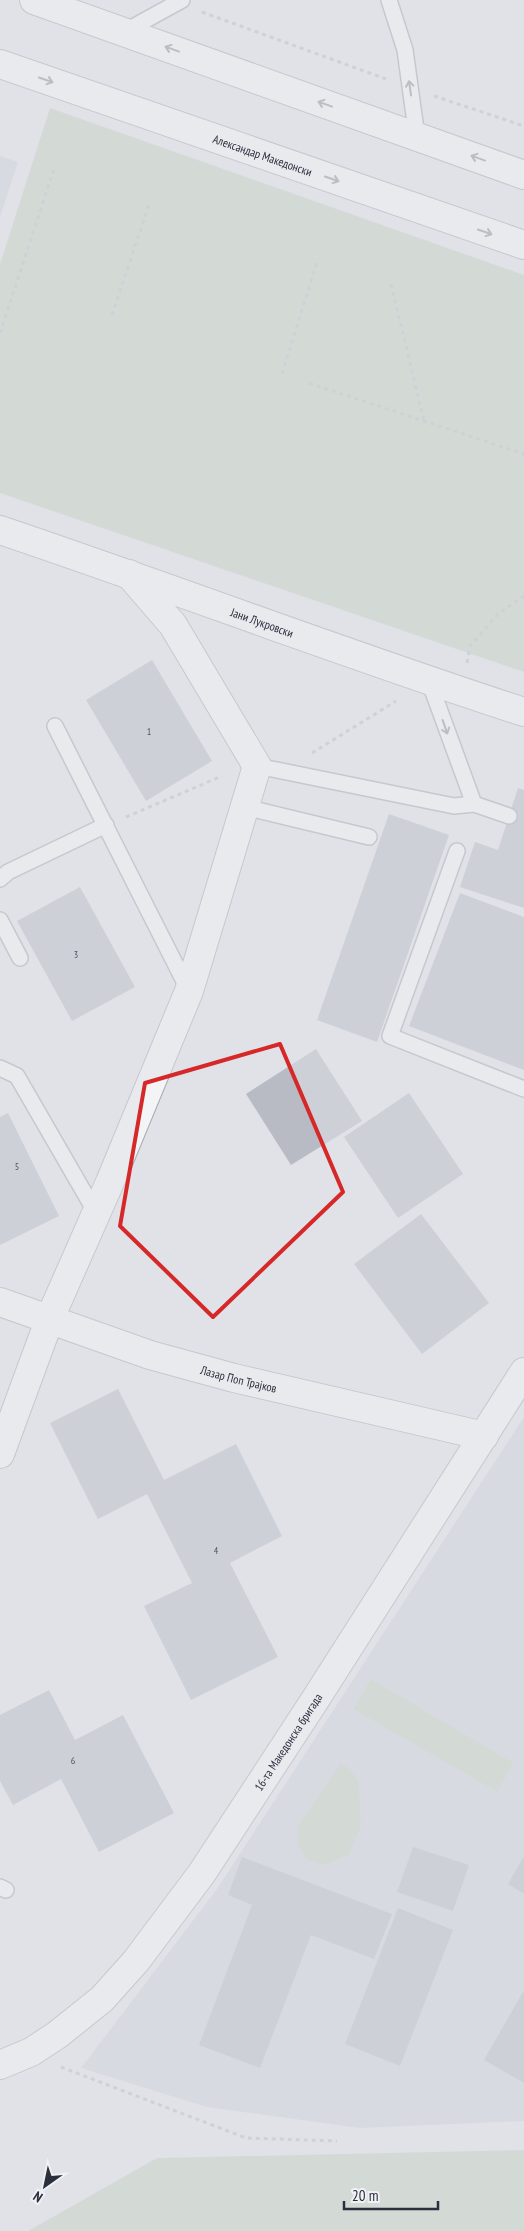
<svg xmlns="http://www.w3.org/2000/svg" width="524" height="2231" font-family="'PT Sans Narrow',sans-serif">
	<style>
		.built { fill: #cfd1d9 }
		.green { fill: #c4d1c2 }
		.building { fill: #b8bbc4 }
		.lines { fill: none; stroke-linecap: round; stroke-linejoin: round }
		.service-casing { stroke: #a6a9b1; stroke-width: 18 }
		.minor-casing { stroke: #a6a9b1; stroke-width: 30 }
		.tertiary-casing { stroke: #a6a9b1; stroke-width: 30 }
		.path { stroke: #bbbdc2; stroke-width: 3; stroke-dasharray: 4 4; stroke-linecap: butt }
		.service { stroke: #f3f4f6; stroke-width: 15 }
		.minor { stroke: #f3f4f6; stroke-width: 28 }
		.tertiary { stroke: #f3f4f6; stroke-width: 28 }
		.oneway { stroke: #8f929a }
		.marked { fill: none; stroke: #d62828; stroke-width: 4; stroke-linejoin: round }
		.labels { text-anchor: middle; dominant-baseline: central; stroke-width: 4; stroke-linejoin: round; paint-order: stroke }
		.number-label { font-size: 10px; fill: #4e525f }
		.street-label { font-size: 12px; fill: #2b2f3d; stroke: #f0f1f5 }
	</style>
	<rect width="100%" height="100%" fill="#e0e2e8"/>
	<path class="built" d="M0 156 18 162 0 217Z
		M524 1417V2121L360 2128 207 2107 81 2068 217 1889Z"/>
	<path class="green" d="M50 108 524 275V672L0 493V264Z
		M371 1679 514 1763 497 1792 353 1709Z
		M341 1763 350 1769 359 1782 361 1826 349 1855 324 1865 307 1860 298 1845V1825Z
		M524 2150V2231H28L157 2158Z"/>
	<path class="building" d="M152 660 212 761 146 801 86 700Z
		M518 788 524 790V908L460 887 475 842 498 850Z
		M389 814 449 835 377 1042 317 1020Z
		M80 887 135 987 72 1021 17 921Z
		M460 893 524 917V1070L409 1026Z
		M316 1049 362 1121 291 1165 246 1094Z
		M409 1093 463 1174 398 1218 344 1137Z
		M8 1113 59 1216 0 1245V1117Z
		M421 1214 489 1303 422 1354 354 1264Z
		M118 1389 164 1480 236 1444 282 1536 230 1563 278 1657 191 1700 144 1606 192 1583 147 1494 98 1519 50 1423Z
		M49 1690 75 1740 123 1715 174 1813 99 1852 61 1779 13 1805 0 1781V1715Z
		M413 1847 469 1865 453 1911 397 1892Z
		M524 1856V1894L508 1884Z
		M242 1857 392 1914 374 1959 311 1935 260 2068 199 2045 252 1905 228 1895Z
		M398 1908 453 1930 400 2066 345 2044Z
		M524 1990V2083L484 2060Z"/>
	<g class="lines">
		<g class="service-casing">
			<path id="service" d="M389 0 405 50 417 137
				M124 32 182 0
				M429 681 474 804 509 816
				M55 726 189 991
				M257 766 454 806 474 804
				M245 807 369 837
				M457 851 390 1036 524 1089
				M0 879 8 872 106 825
				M0 920 20 958
				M0 1068 17 1076 96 1213
				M0 1887 6 1890"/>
		</g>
		<g class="minor-casing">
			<g id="minor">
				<path id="s1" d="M0 530C175 589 348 655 524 712"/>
				<path id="s2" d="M0 1302 150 1355 234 1378 484 1436"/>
				<path d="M0 1454 50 1318 110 1182 189 991 257 766 173 625 129 574"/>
			</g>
		</g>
		<g class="tertiary-casing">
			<g id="tertiary">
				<path d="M34 0 524 175"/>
				<path id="s3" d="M0 64 524 245"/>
				<path id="s4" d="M0 2065 31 2052 57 2035 102 1999 136 1961 202 1873 315 1700 524 1372"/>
			</g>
		</g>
		<path class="path" d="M202 12 386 79
			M434 96 524 126
			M391 284 424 421
			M112 315 150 202
			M0 333 54 169
			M282 374 318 259
			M309 383 524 454
			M467 663 470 646 498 614 524 596
			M312 753 396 701
			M126 817 222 776
			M61 2067 246 2138 337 2141"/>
		<use href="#service" class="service"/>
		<use href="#minor" class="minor"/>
		<use href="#tertiary" class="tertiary"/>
	</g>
	<defs><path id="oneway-shaft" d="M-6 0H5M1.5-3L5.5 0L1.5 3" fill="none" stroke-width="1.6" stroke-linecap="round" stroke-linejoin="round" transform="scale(1.25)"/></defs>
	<g class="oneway">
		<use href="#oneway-shaft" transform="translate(172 49) rotate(-160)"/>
		<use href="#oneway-shaft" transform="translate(46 80) rotate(19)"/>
		<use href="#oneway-shaft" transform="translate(410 88) rotate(-98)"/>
		<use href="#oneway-shaft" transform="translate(325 104) rotate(-160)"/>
		<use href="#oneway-shaft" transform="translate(478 158) rotate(-160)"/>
		<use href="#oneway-shaft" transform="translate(332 179) rotate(19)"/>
		<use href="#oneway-shaft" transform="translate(485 232) rotate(19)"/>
		<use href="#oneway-shaft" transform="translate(445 727) rotate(71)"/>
	</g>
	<path d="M0 0H524V2231H0ZM280 1044 343 1192 213 1317 120 1226 145 1083Z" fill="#e0e2e8" fill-opacity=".55" fill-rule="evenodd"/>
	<path class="marked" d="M280 1044 343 1192 213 1317 120 1226 145 1083Z"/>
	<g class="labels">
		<g class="number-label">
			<text x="149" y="731">1</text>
			<text x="76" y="954">3</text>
			<text x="17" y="1166">5</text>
			<text x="216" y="1550">4</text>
			<text x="73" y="1760">6</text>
		</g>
		<g class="street-label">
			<text stroke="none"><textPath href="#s3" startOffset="278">Александар Македонски</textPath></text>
			<text stroke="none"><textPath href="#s1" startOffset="278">Јани Лукровски</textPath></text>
			<text stroke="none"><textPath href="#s2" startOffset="251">Лазар Поп Трајков</textPath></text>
			<text stroke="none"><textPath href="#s4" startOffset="440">16-та Македонска бригада</textPath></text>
		</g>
	</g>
	<g transform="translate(45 2186) rotate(213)" stroke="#f0f1f5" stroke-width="4" paint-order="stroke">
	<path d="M0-4L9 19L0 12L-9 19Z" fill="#2b2f3d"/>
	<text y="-8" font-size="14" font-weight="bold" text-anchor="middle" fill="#2b2f3d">N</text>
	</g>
	<path d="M344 2201v8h94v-8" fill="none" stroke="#2b2f3d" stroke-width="2.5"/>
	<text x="352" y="2201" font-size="15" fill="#2b2f3d" stroke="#f0f1f5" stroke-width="4" paint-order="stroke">20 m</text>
</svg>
